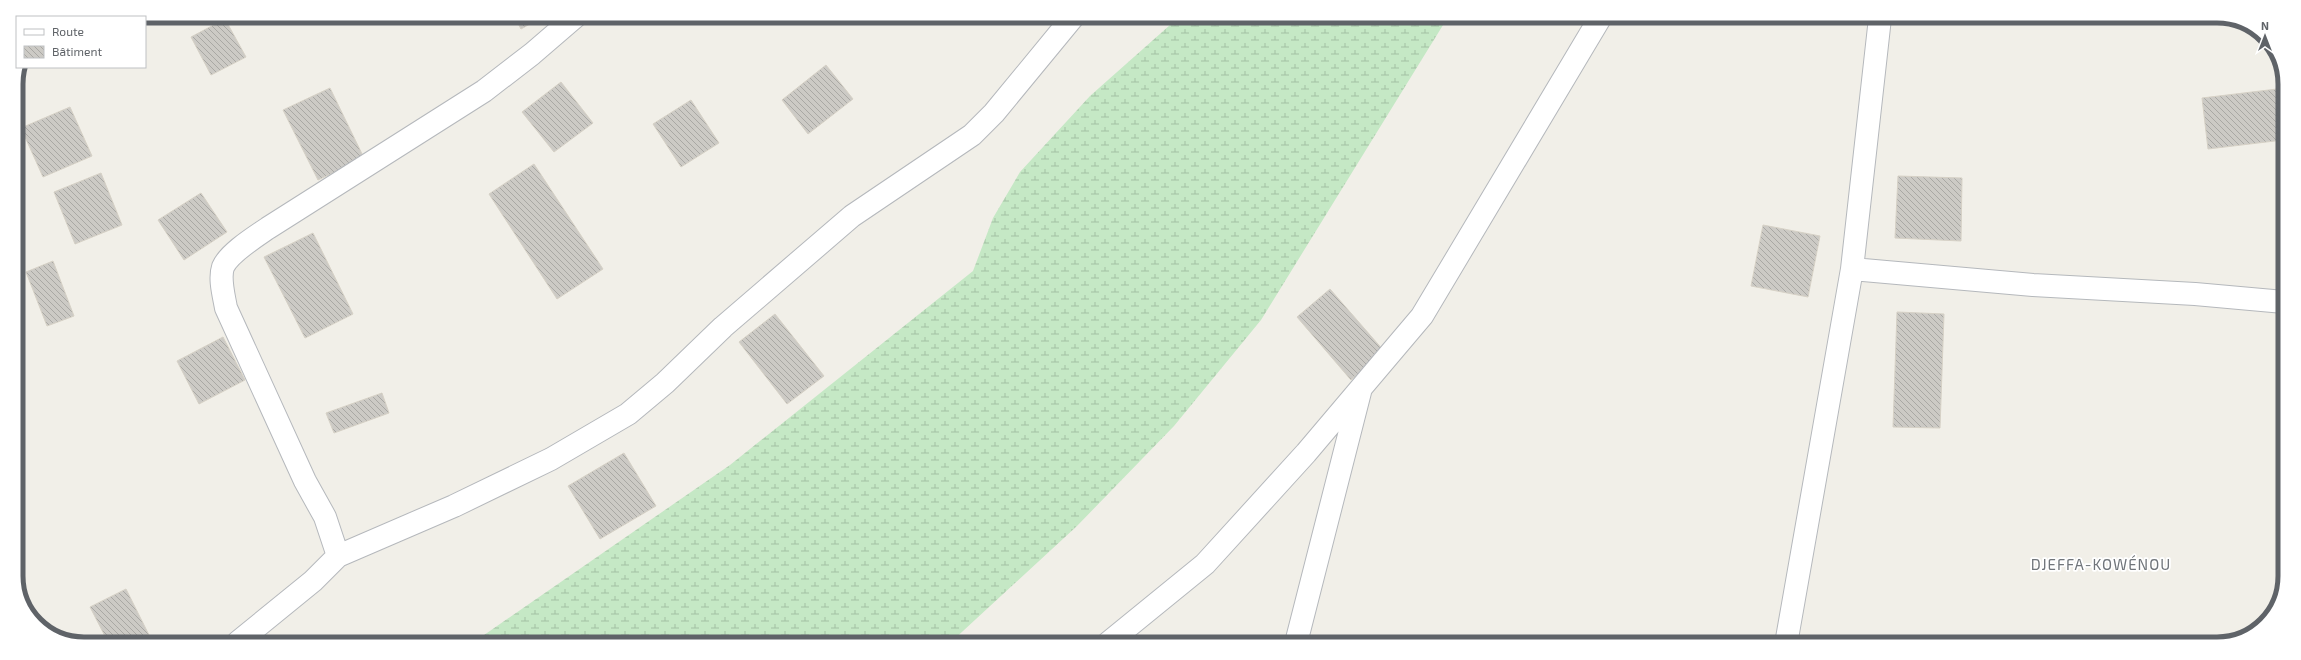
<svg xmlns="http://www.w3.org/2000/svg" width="2301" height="660" font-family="'Exo 2',sans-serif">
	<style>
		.wetland { fill: url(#wetland-marsh) }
		.building { fill: url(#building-back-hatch); stroke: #d6d1c6 }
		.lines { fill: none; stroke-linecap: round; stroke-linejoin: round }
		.street-casing { stroke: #b5b8bc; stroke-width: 24 }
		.street { stroke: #fff; stroke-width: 22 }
		.labels { text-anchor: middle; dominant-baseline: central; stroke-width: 3.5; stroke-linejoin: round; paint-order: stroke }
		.quarter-label { font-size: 15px; letter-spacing: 1px; fill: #70757a; stroke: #fff }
		.rim { fill: none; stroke: #5f6368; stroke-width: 5 }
	</style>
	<defs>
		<pattern id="wetland-marsh" width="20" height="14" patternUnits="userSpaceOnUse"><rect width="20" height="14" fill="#c5e8c5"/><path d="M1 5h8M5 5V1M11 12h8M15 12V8" fill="none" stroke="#a3c0a4"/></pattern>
		<pattern id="building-back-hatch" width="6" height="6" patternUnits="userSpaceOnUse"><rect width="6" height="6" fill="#cccac5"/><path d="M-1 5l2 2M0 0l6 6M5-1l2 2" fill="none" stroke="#a9a8a4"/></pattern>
	</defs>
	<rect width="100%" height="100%" fill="#f1efe8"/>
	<path class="wetland" d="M1179 17H1448L1261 320 1174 426 1077 526 950 643 474 642 730 465 973 271 993 218 1020 172 1090 96Z"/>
	<path class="building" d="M514 16H544L521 29Z
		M225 19 246 57 211 75 191 37Z
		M826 65 853 99 808 134 782 100Z
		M561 82 593 123 554 152 522 112Z
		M330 88 364 158 318 180 283 110Z
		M2277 89 2283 140 2208 149 2202 98Z
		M691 100 719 143 681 167 653 124Z
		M70 107 92 156 43 177 21 128Z
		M534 164 603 269 557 299 489 194Z
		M101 173 122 225 75 244 54 192Z
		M1898 176 1962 178 1961 241 1895 238Z
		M201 193 227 232 184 260 158 220Z
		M1763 225 1820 236 1808 297 1751 286Z
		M313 233 353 314 305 338 264 257Z
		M53 261 74 316 47 326 26 272Z
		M1330 289 1384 351 1351 380 1297 317Z
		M1897 312 1944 314 1940 428 1893 427Z
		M775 314 824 376 787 404 739 342Z
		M223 337 245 380 199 404 177 361Z
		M382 393 389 413 334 433 326 413Z
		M624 453 656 506 600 539 568 486Z
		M126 589 150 637 141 642H108L90 607Z"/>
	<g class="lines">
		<g class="street-casing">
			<path id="street" d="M1852 269 2033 285 2195 294 2284 302
				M338 556 325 517 305 481 226 308C224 296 219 279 223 267 229 253 255 237 268 228L484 91 532 54 575 17
				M238 642 313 581 338 556 454 506 551 459 628 414 665 383 723 327 852 216 972 135 994 113 1073 17
				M1108 643 1205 564 1306 453 1422 316 1600 18
				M1296 643 1360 392
				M1786 644 1852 269 1880 18"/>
		</g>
		<use href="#street" class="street"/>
	</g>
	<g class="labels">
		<g class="quarter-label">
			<text x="2101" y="564">DJEFFA-KOWÉNOU</text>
		</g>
	</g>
	<path d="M0 0H2301V660H0ZM84 23H2217A61 61 0 0 1 2278 84V576A61 61 0 0 1 2217 637H84A61 61 0 0 1 23 576V84A61 61 0 0 1 84 23Z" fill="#fff" fill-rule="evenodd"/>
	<path class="rim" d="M84 23H2217A61 61 0 0 1 2278 84V576A61 61 0 0 1 2217 637H84A61 61 0 0 1 23 576V84A61 61 0 0 1 84 23Z"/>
	<rect x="16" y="16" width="130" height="52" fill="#ffffff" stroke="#bfc1c3"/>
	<rect x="24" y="29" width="20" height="6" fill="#ffffff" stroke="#bfc1c3"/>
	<text x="52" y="36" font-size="12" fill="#5f6368">Route</text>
	<rect x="24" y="46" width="20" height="12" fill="url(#building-back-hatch)" stroke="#bfc1c3"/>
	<text x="52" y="56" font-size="12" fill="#5f6368">Bâtiment</text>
	<g transform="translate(2265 36)" stroke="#ffffff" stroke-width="3" paint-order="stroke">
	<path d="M0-3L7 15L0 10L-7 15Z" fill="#5f6368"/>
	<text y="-6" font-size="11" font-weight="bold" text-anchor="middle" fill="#5f6368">N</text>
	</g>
</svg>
